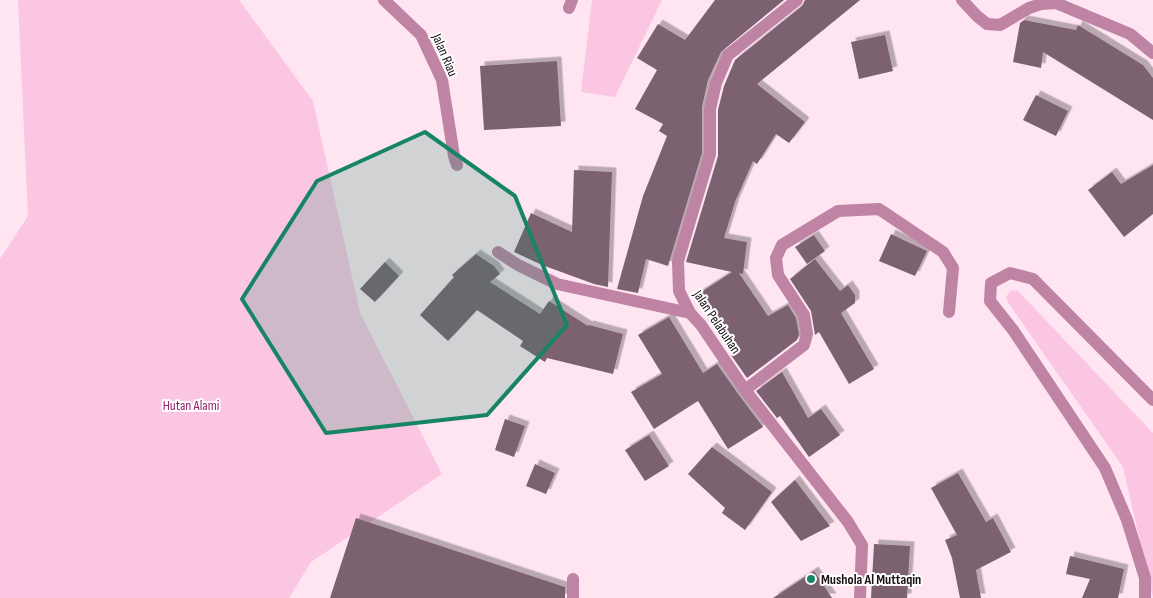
<svg xmlns="http://www.w3.org/2000/svg" width="1153" height="598" font-family="'Sofia Sans Condensed',sans-serif">
	<style>
		.green { fill: #fbc6e2 }
		.building { fill: #7c626f; filter: url(#shadow) }
		.lines { fill: none; stroke-linecap: round; stroke-linejoin: round }
		.service { stroke: #bf83a3; stroke-width: 12 }
		.minor { stroke: #bf83a3; stroke-width: 12 }
		.marked { fill: #178563; fill-opacity: 0.2; stroke: #178563; stroke-width: 4; stroke-linejoin: round }
		.poi-dot { fill: #178563; stroke: #fff; stroke-width: 2 }
		.labels { text-anchor: middle; dominant-baseline: central; stroke-width: 4; stroke-linejoin: round; paint-order: stroke }
		.street-label { font-size: 14px; fill: #180e13; stroke: #fff }
		.park-label { font-size: 14px; fill: #902369; stroke: #fff }
		.poi-label { font-size: 14px; font-weight: bold; fill: #180e13; stroke: #fff; text-anchor: start }
	</style>
	<defs>
		<filter id="shadow"><feDropShadow dx="4.5" dy="-4.5" stdDeviation="0" flood-color="#0004"/></filter>
	</defs>
	<rect width="100%" height="100%" fill="#fee5f1"/>
	<path class="green" d="M18 0H239L313 101 360 313 442 474 311 562 289 598H0V259L28 216Z
		M592 0H662L615 97 581 92Z
		M1017 290 1153 433V598L1123 467 1009 304 1006 297 1010 291Z"/>
	<path class="building" d="M715 0H784L721 52 708 80 702 107V153L668 266 646 259 638 293 617 289 643 196 667 136 659 131 663 124 635 109 657 70 637 58 658 24 685 40Z
		M805 0H860L757 84 805 122 789 143 776 134 757 164 753 161 735 202 724 238 747 242 743 274 739 273 768 316 788 305 796 318 799 334 797 340 747 378 731 355 734 353 727 342 730 340 698 294 732 272 686 262 718 156V110L724 86 735 60 802 6Z
		M1024 20 1076 30 1078 25 1143 65 1153 78V120L1043 52 1041 68 1013 62 1020 23Z
		M885 35 893 71 859 79 851 42Z
		M557 61 561 126 484 130 480 66Z
		M1036 95 1068 111 1056 136 1023 120Z
		M1153 165V214L1124 237 1088 190 1112 172 1121 184Z
		M574 170 612 172 608 287 594 284 542 265 514 252 531 213 572 232Z
		M891 234 927 251 915 276 879 261Z
		M814 235 825 251 807 264 795 247Z
		M476 254 494 266 500 274 490 282 540 314 549 301 588 326 589 325 623 334 613 374 547 358 545 362 520 346 523 341 477 310 448 341 420 315 454 277 452 275Z
		M815 259 840 291 848 285 855 295V303L841 313 874 369 849 384 819 332 815 335 811 311 790 279Z
		M385 262 399 276 375 302 360 289Z
		M669 317 703 373 717 364 739 395 763 427 728 449 698 401 654 429 631 392 662 374 638 335Z
		M782 372 808 418 821 409 840 435 809 457 780 416 777 418 756 391Z
		M505 419 525 426 514 457 495 450Z
		M649 435 669 466 645 481 625 450Z
		M712 447 772 492 745 530 722 513 725 508 688 474Z
		M535 464 555 473 546 494 526 486Z
		M958 473 986 522 993 518 1011 552 976 570 981 598H960L952 558 945 540 957 535 931 488Z
		M795 480 830 526 801 541 771 502Z
		M356 518 565 587V598H330Z
		M874 544 910 546 907 598H871Z
		M1070 556 1124 569 1118 598H1082L1090 579 1066 574Z
		M814 571 832 598H773Z"/>
	<g class="lines">
		<path class="service" d="M573 598V579"/>
		<path class="minor" d="M384 0 421 35 442 80 454 156 457 165
			M797 0 728 55 716 83 710 109V154L678 261 679 291 690 313 701 325 745 390 848 522 862 545 860 598
			M962 0 977 16 987 24 1000 25 1029 8 1041 4 1056 3 1130 34 1153 53
			M569 8 572 0
			M498 252 518 265 557 284 690 313
			M745 390 804 345 807 334 804 315 778 275 776 258 782 245 838 211 879 209 943 252 953 268 949 312
			M1145 598V578L1127 520 1105 468 1013 330 990 301 991 283 1010 273 1033 279 1153 400"/>
	</g>
	<path class="marked" d="M425 132 515 196 567 325 487 415 326 433 242 299 317 181Z"/>
	<circle class="poi-dot" cx="811" cy="579" r="5"/>
	<g class="labels">
		<g class="street-label">
			<text transform="translate(445 55) rotate(67)">Jalan Riau</text>
			<text transform="translate(717 322) rotate(56)">Jalan Pelabuhan</text>
		</g>
		<g class="park-label">
			<text x="191" y="405">Hutan Alami</text>
		</g>
		<g class="poi-label">
			<text x="821" y="579">Mushola Al Muttaqin</text>
		</g>
	</g>
</svg>
